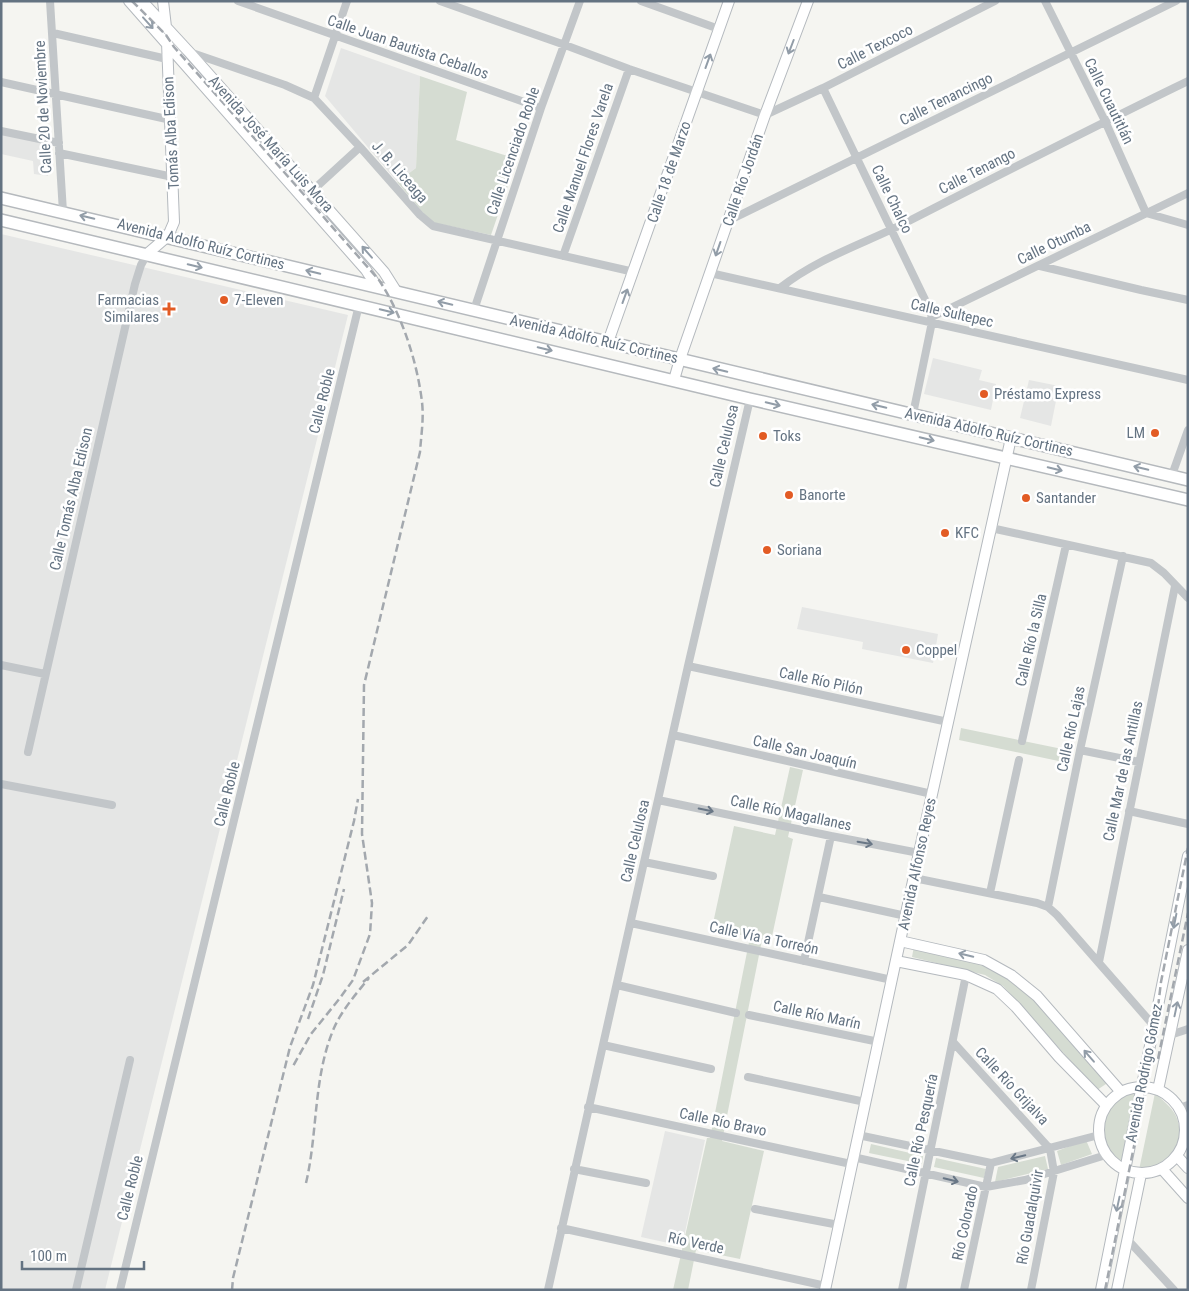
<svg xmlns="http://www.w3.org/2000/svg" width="1189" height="1291" font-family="'Roboto Condensed',sans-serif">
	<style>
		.built { fill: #e5e6e5 }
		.green { fill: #d5dcd2 }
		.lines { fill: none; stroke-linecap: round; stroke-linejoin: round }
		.secondary-casing { stroke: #b4b9be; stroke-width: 12 }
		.primary-casing { stroke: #b5b9bd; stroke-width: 14 }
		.street { stroke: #c2c6c9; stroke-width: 8 }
		.secondary { stroke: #fff; stroke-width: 10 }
		.primary { stroke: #fff; stroke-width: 11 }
		.rail { stroke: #a3a8ae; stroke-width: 2.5; stroke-dasharray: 8 4; stroke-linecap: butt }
		.oneway { stroke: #929da8 }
		.oneway2 { stroke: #697786 }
		.poi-dot { fill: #e25b24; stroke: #fff; stroke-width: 2 }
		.labels { text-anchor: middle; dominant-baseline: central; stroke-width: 5; stroke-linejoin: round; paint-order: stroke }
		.street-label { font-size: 15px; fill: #647382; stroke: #fff }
		.poi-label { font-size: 15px; fill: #647382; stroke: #fff; text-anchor: start }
	</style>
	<rect width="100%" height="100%" fill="#f5f5f1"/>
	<path class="built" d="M341 48 420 76 416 168 397 182 325 96Z
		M1 133 47 143 48 176 34 174 33 161 1 154Z
		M1 234 348 315 105 1290H1Z
		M933 358 982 370 979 380 996 384 991 410 924 394Z
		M1029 380 1059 386 1051 426 1020 418Z
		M802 607 938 634 933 663 862 649 863 642 797 629Z
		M665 1131 705 1140 682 1246 641 1237Z"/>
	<path class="green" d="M420 76 467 92 456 140 517 159 491 235 431 222 397 182 416 168Z
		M961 728 1072 751 1068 763 959 740Z
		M790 767 803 770 788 837 793 839 771 941 762 940 722 1141 764 1151 740 1259 696 1250 688 1290H673L707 1138H710L750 937 712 928 734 826 775 835Z
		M914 946 986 964 1036 998 1109 1082 1097 1090 1003 986 985 975 912 957Z
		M1135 1092 1121 1162C1088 1143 1099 1099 1135 1092Z
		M1155 1093C1162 1100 1171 1106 1176 1116 1188 1145 1168 1169 1139 1170Z
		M1086 1140 1092 1154 1061 1165 1057 1151Z
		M871 1144 923 1156 922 1164 869 1153Z
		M1045 1156 1048 1169 995 1182 998 1167Z
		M936 1158 986 1169 984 1178 934 1167Z"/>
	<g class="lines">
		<g class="secondary-casing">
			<path id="secondary" d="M129 1 366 270 377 287
				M142 1 190 53 384 272 396 291
				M163 1 166 27
				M147 254 168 236 174 222 167 42
				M608 342 729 1
				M674 380 680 359 765 115 808 1
				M900 941 984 960 1011 975 1037 996 1121 1092
				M896 961 966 975 997 989 1016 1007 1059 1057 1106 1105
				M1099 1130a43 43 0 1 1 86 0a43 43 0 1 1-86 0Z
				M1158 1090 1188 950
				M1177 1156 1188 1168
				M1162 1169 1188 1198
				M825 1290 919 853 1011 438
				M1101 1290 1188 856
				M1117 1290 1141 1174"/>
		</g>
		<g class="primary-casing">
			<path id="primary" d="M1 198 1188 480
				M1 220 750 399 1188 500"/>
		</g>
		<path class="street" d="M50 1 63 212
			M238 1 541 108
			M440 1 565 45 629 69 765 115 823 88 995 1
			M641 1 719 29
			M1045 1 1105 121 1146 213 1188 225
			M53 33 167 59
			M169 45 285 85 314 98 360 147 420 215 433 226 634 272
			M1 82 171 120
			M823 88 931 312 932 322 913 414
			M314 98 347 1
			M1 131 59 143
			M59 153 173 177
			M313 190 360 147
			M728 221 1176 1
			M563 256 629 69
			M1040 266 1141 290 1188 300
			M710 273 1188 380
			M780 288C818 258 863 244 905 223 999 175 1093 127 1188 81
			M474 310 541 108 580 1
			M932 317 1188 193
			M1172 475 1188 430
			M991 528 1151 563 1164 573 1188 598
			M1 665 45 674
			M688 666 948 722
			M673 735 932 794
			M1022 741 1066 545
			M1080 750 1139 762
			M28 752 135 284 141 265 147 254
			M1 784 112 805
			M658 800 831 836 919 853
			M1129 811 1188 824
			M644 862 713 876
			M914 878 1037 903 1048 907 1057 915 1154 1026
			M990 893 1019 760
			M819 897 906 916
			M1048 907 1080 750 1123 556
			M631 923 892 980
			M804 961 831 836
			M1099 962 1175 586
			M617 985 736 1013
			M749 1015 879 1042
			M1170 1035 1188 1029
			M953 1042 1050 1149 1054 1172 1031 1290
			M603 1045 711 1069
			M748 1077 865 1102
			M588 1107 851 1164
			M1179 1108 1188 1105
			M1185 1127 1188 1126
			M858 1135 991 1163 1099 1135
			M853 1157 986 1187 1025 1180 1106 1155
			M574 1169 646 1183
			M755 1209 839 1225
			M561 1228 826 1286
			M1127 1239 1174 1290
			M76 1290 130 1060
			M120 1290 359 305
			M548 1290 688 666 750 399
			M902 1290 966 975
			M964 1290 991 1163"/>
		<use href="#secondary" class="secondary"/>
		<use href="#primary" class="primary"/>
		<path class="rail" d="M132 1 166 35 174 47 379 280C402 315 417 361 422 402 424 419 421 436 420 452L364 685 362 834 372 903 370 934 353 980 340 998 311 1034 292 1068
			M363 982 408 945 428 916
			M308 1019 323 975 344 889
			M1158 1059 1188 913
			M306 1183C318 1132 313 1077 334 1028 342 1010 356 994 369 978
			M232 1290 233 1278 290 1047 313 985 354 821 358 799
			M1105 1290 1152 1057 1161 982 1188 848"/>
	</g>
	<defs><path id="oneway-shaft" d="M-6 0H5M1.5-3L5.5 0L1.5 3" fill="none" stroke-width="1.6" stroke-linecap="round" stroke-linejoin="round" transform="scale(1.25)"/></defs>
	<g class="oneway">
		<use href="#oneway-shaft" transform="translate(148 23) rotate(48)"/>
		<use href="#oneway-shaft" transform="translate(791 47) rotate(111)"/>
		<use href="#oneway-shaft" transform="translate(708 61) rotate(-70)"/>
		<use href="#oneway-shaft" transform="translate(87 217) rotate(-167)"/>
		<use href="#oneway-shaft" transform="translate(718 249) rotate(109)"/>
		<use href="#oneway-shaft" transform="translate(367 252) rotate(-131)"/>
		<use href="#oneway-shaft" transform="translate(195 266) rotate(13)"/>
		<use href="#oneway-shaft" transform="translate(313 272) rotate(-166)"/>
		<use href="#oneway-shaft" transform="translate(625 296) rotate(-70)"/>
		<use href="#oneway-shaft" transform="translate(445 303) rotate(-167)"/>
		<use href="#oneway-shaft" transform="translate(387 311) rotate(14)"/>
		<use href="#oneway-shaft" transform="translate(545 349) rotate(13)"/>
		<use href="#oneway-shaft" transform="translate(720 370) rotate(-166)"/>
		<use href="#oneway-shaft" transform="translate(773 404) rotate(13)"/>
		<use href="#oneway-shaft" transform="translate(879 406) rotate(-167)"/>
		<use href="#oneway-shaft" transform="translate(927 439) rotate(13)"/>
		<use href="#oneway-shaft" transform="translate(1141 468) rotate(-167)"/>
		<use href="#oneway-shaft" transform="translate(1055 469) rotate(13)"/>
		<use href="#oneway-shaft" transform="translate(1175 921) rotate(101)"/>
		<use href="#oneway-shaft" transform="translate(966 955) rotate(-166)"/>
		<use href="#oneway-shaft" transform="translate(1176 1009) rotate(-78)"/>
		<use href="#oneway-shaft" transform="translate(1089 1056) rotate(-131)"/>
		<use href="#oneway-shaft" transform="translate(1118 1204) rotate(102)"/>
	</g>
	<g class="oneway2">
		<use href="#oneway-shaft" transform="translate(706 810) rotate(12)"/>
		<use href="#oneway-shaft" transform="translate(865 843) rotate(10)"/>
		<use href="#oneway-shaft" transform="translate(1018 1157) rotate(166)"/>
		<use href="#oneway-shaft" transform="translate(951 1180) rotate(13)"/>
	</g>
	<g class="poi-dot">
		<circle cx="224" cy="300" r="5"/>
		<path d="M166.5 301.5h5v5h5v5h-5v5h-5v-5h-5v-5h5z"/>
		<circle cx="984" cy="394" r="5"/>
		<circle cx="1155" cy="433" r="5"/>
		<circle cx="763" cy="436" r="5"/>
		<circle cx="789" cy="495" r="5"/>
		<circle cx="1026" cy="498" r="5"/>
		<circle cx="945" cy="533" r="5"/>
		<circle cx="767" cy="550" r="5"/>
		<circle cx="906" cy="650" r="5"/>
	</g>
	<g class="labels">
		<g class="street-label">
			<text transform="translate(408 47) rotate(19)">Calle Juan Bautista Ceballos</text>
			<text transform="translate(875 47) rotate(-27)">Calle Texcoco</text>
			<text transform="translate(946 99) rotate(-26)">Calle Tenancingo</text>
			<text transform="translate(1109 101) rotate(64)">Calle Cuautitlán</text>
			<text transform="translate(43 107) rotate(-93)">Calle 20 de Noviembre</text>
			<text transform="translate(171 133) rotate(-93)">Tomás Alba Edison</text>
			<text transform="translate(271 144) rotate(48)">Avenida José María Luis Mora</text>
			<text transform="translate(513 151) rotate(-71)">Calle Licenciado Roble</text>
			<text transform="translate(583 158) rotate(-71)">Calle Manuel Flores Varela</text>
			<text transform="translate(977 171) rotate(-27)">Calle Tenango</text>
			<text transform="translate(400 172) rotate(49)">J. B. Liceaga</text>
			<text transform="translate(669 172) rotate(-71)">Calle 18 de Marzo</text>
			<text transform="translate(743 180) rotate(-71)">Calle Río Jordán</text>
			<text transform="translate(892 199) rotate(64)">Calle Chalco</text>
			<text transform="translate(1054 243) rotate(-26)">Calle Otumba</text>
			<text transform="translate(201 244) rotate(14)">Avenida Adolfo Ruíz Cortines</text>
			<text transform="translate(952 313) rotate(13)">Calle Sultepec</text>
			<text transform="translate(594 339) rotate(13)">Avenida Adolfo Ruíz Cortines</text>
			<text transform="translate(322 401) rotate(-76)">Calle Roble</text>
			<text transform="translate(989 432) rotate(13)">Avenida Adolfo Ruíz Cortines</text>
			<text transform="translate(724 446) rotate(-77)">Calle Celulosa</text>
			<text transform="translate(71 499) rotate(-77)">Calle Tomás Alba Edison</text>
			<text transform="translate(1031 640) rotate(-77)">Calle Río la Silla</text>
			<text transform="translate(821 681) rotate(12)">Calle Río Pilón</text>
			<text transform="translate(1071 729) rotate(-78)">Calle Río Lajas</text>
			<text transform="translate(805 752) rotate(13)">Calle San Joaquín</text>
			<text transform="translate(1123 771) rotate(-78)">Calle Mar de las Antillas</text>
			<text transform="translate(227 794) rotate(-76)">Calle Roble</text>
			<text transform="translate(791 813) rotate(12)">Calle Río Magallanes</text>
			<text transform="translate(635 841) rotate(-77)">Calle Celulosa</text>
			<text transform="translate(917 864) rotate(-78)">Avenida Alfonso Reyes</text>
			<text transform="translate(764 938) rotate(12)">Calle Vía a Torreón</text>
			<text transform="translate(817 1015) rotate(12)">Calle Río Marín</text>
			<text transform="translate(1144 1073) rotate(-79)">Avenida Rodrigo Gómez</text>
			<text transform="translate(1012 1086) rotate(47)">Calle Río Grijalva</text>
			<text transform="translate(723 1122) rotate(12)">Calle Río Bravo</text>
			<text transform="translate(921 1130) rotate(-78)">Calle Río Pesquería</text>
			<text transform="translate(130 1188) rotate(-76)">Calle Roble</text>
			<text transform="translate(1030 1217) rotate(-80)">Río Guadalquivir</text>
			<text transform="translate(965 1223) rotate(-78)">Río Colorado</text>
			<text transform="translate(696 1243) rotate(12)">Río Verde</text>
		</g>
		<g class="poi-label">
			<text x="159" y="300" text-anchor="end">Farmacias<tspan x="159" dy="17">Similares</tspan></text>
			<text x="234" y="300">7-Eleven</text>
			<text x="994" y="394">Préstamo Express</text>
			<text x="1145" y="433" text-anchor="end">LM</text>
			<text x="773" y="436">Toks</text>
			<text x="799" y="495">Banorte</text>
			<text x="1036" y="498">Santander</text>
			<text x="955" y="533">KFC</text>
			<text x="777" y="550">Soriana</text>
			<text x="916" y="650">Coppel</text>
		</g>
	</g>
	<rect width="1189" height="1291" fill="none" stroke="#647382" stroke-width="5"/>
	<path d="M22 1261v8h122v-8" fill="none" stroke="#647382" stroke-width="2.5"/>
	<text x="30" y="1261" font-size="15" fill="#647382" stroke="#ffffff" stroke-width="4" paint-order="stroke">100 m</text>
</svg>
